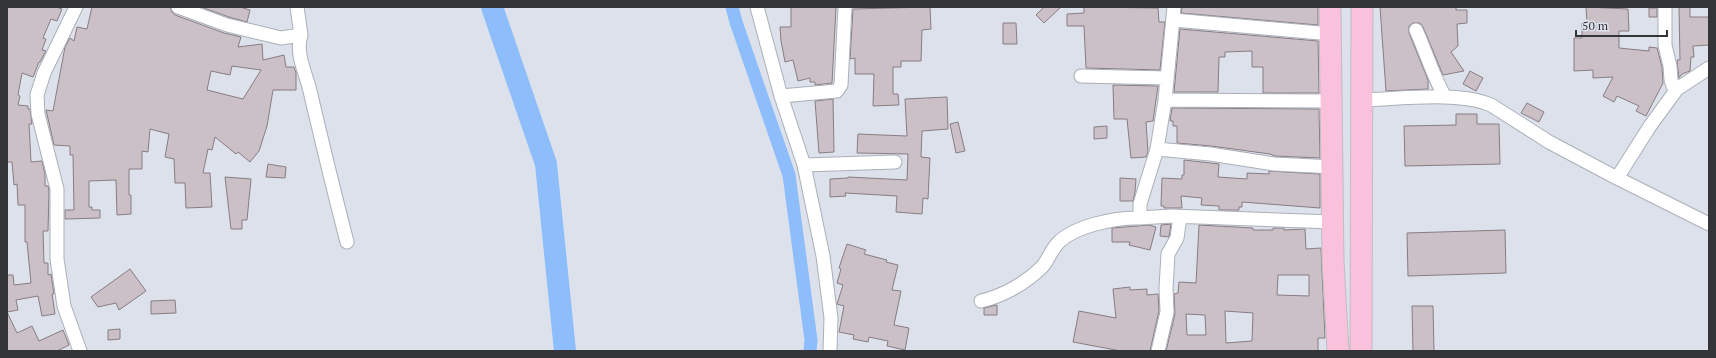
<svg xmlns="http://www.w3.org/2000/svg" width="1716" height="358" font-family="'PT Serif',serif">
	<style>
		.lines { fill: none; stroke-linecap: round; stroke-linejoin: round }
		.canal { stroke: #8dbefb; stroke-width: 13 }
		.river { stroke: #8dbefb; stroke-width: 22 }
		.building { fill: #cac0c6; stroke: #877d83; fill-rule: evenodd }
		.street-casing { stroke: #aaafb8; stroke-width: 15 }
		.primary-casing { stroke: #bebec0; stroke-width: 23 }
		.street { stroke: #fff; stroke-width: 13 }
		.primary { stroke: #fac1dd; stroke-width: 21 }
	</style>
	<rect width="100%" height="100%" fill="#dde1eb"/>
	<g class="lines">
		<path class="canal" d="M732 7 736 22 789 175 811 340 810 351"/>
		<path class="river" d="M492 7 546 164 565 351"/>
	</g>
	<path class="building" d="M7 7H56L62 9 57 21 51 19 43 38 46 39 42 50 46 51 40 62H39L33 77 22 73 18 95 20 96 18 105 28 106V109H30L32 124H29L31 162 42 161 45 174V186H48L49 190 48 231H43L44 263H48V275L51 274 54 294H52L55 314 42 316 38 296 16 300 18 310 7 312V275H13L14 285 31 283 27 242H25V205H18L17 184 14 185 12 162H7Z
		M92 7H170L172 12 175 15 224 33 241 37 238 47 262 44 263 60 284 55 286 67H294L296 73V90H273L267 126 259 151 250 162 238 152 236 154 215 137 212 150 208 149 203 173H210L212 207 186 208 185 183H175L174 159 165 157 169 134 150 129 148 152 142 151V169H129V195H131V214L117 215 116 180 89 181V207H92V210H100V218L65 219V210H74L73 155H70V146L54 145 46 110 53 111 65 47 70 38 74 41 77 27 87 29ZM232 66 261 70 243 99 207 90 211 71 230 75Z
		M201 7H240L250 10 247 22 229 17Z
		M791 7H836L832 83 815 85V82H810V78L798 81 793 60 785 62 781 41 780 27H791Z
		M930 7 931 29 922 30 921 61H901V67H893V94H898L899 105 873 106 874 74H855V58L850 59 853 9Z
		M1044 7H1061L1044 23 1036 15Z
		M1084 7 1158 8 1159 22H1165L1160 70 1086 68 1084 26H1067V14L1084 13Z
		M1182 7H1318V25L1181 13Z
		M1380 7H1456V10H1467V23L1457 24 1458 46 1451 52 1464 71 1443 75 1423 27 1420 23H1413L1409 26V33L1428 80V89L1386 91Z
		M1586 7 1628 9 1629 31H1619V48L1649 51V47L1657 48 1662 67 1663 83 1646 116 1636 111 1639 106 1617 96 1614 102 1603 96 1613 77 1593 78V70L1574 71V38H1582V23H1587Z
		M1679 7H1690V17H1709V45L1693 46 1694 57H1691L1690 71 1682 74 1679 78 1677 60H1680Z
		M1649 8H1657V17H1649Z
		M1003 23H1016L1017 44H1003Z
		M1180 29 1318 41 1319 93H1263V67H1252V51L1225 52V57H1219L1218 92H1174Z
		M1470 71 1483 78 1476 91 1463 84Z
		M1113 85 1158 86 1153 121 1146 122 1148 152 1146 157 1131 158 1127 119H1114Z
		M947 97 948 129 922 131 921 157 930 158 928 199 923 198 922 214 896 212 897 196 845 193 846 196 830 197V179L848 178V177L907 180 908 154 857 153 858 134 907 136 905 99Z
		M833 99 834 152 819 153 815 101Z
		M1527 103 1544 112 1539 122 1521 113Z
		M1172 108 1319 109 1320 158 1275 156 1270 154 1211 146 1177 143V126H1173V121H1170Z
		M1456 114H1477V124H1499L1500 164 1405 166 1404 126 1456 125Z
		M958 122 965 151 956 153 950 124Z
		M1107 126V138L1094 139V127Z
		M1184 160 1219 164 1218 177 1247 179V173L1269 174V171L1320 174V208L1242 202V207H1239V210H1219V206L1201 205 1202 198 1181 196 1182 208H1164V206H1161L1162 178 1182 179V175H1184Z
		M268 164 286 167 285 178 266 177Z
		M225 177 251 179 247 220H242V229H231Z
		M1120 178 1136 179 1135 192 1133 201H1120Z
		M1171 224 1169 237 1160 236 1161 225Z
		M1149 225 1156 227 1150 250 1129 245 1130 242H1112V228Z
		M1199 225 1253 228V230H1273V228H1284V230L1305 229 1306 249 1321 248 1325 338H1318V351H1166L1175 314 1174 294 1178 293 1179 282 1196 283ZM1278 275H1309V296L1277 295ZM1225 311 1253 313 1252 341 1226 343ZM1186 314 1205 315 1206 335H1187Z
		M1505 230 1506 273 1408 276 1407 233Z
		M847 244 866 250 864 254 887 260 886 262 898 265 892 290 901 291 894 325 909 328 905 350 887 346 888 341 869 337 868 342 853 339 854 335 839 332 844 306 837 304 843 285 837 283 841 269 839 268Z
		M130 269 146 291 119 310 116 303 98 307 91 297Z
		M1130 287V290L1147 289V295L1158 294 1159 311 1150 351H1121L1073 342 1079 311 1116 318 1113 289Z
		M175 300 176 313 151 314V301Z
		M997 305V315H984V308Z
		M1412 306H1433L1434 351H1413Z
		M7 312 17 333 32 326 39 341 63 330 69 345 57 351H7Z
		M120 329V339L108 340V330Z"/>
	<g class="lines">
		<g class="street-casing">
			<path id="street" d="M76 7 44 73 37 95 38 114 57 189V259L64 306 80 351
				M178 7 227 25 281 38 301 35 297 7
				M757 7 781 96 804 165 823 256 831 318 830 351
				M1174 7 1165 100 1157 149 1140 204V218L1171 216 1333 222
				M1665 7V45L1670 66 1671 80 1673 86 1677 89
				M1174 20 1331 34
				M1416 30C1426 52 1433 76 1445 97
				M301 35C295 54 306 73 310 91 322 142 334 192 347 242
				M1081 76 1167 78
				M781 96 837 91 841 85 845 7
				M1165 100 1332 101
				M1363 100C1397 99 1461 91 1491 105L1549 142 1617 178 1650 126 1677 89 1709 68
				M1157 149 1210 154 1274 164 1333 167
				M804 165 895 162
				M1617 178 1709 224
				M981 301C1003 296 1026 283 1042 267 1048 260 1051 251 1057 244 1073 226 1117 217 1140 218
				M1158 351 1167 312 1166 288 1168 254 1177 238 1180 217"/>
		</g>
		<g class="primary-casing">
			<path id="primary" d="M1330 7 1333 261 1338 351
				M1361 351 1362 7"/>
		</g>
		<use href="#street" class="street"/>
		<use href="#primary" class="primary"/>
	</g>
	<rect width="1716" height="358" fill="none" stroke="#333539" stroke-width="16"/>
	<path d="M1576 30v6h91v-6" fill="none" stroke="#333539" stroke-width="2"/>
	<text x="1582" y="30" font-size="12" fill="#333539" stroke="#dde1eb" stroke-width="3" paint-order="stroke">50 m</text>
</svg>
